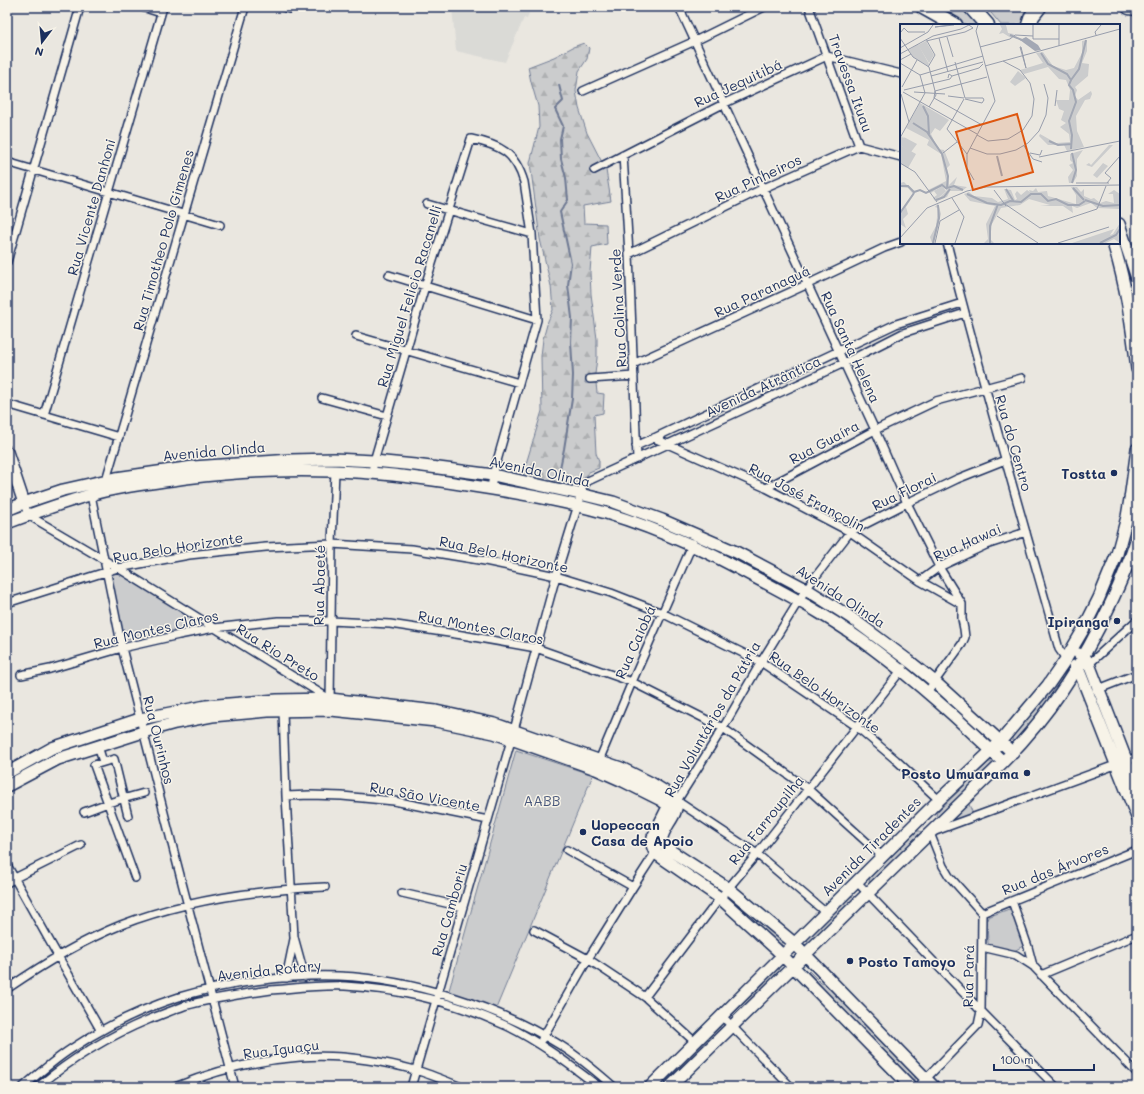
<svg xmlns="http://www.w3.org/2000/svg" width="1144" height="1094" font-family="Mali,sans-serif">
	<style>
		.built { fill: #dadad6 }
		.green { fill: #cbcccd; stroke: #737e96 }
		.forest { fill: url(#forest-firs); stroke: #737e96 }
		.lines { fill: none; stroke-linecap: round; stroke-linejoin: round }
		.stream { stroke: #6d7892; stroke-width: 2 }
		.street-casing { stroke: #1b2f5e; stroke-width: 10 }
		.secondary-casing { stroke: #1b2f5e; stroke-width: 14 }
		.highway-casing { stroke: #1b2f5e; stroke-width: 17 }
		.street { stroke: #f7f3e8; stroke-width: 7 }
		.secondary { stroke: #f7f3e8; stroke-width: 11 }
		.highway { stroke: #f7f3e8; stroke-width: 14 }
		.poi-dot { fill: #1b2f5e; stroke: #f7f3e8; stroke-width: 1.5 }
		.labels { text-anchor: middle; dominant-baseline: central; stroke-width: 3; stroke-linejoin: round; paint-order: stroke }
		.street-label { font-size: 14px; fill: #1b2f5e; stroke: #f7f3e8 }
		.poi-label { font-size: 14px; font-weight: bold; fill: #1b2f5e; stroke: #f7f3e8; text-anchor: end }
		.park-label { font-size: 14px; fill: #47567a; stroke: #f7f3e8 }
		.inset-river { fill: none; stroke: #a3a8b4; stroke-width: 2 }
		.inset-road { fill: none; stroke: #979dac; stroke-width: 1 }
		.view { fill: #de5710; fill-opacity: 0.15; stroke: #de5710; stroke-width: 2 }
		.inset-edge { fill: none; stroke: #1b2f5e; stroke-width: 2 }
	</style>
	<defs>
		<pattern id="forest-firs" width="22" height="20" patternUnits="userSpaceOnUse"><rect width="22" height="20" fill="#cbcccd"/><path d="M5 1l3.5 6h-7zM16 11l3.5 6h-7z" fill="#aeb0b2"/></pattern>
	</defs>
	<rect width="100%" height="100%" fill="#eae7e0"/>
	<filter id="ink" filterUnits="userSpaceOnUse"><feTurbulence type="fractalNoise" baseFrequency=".025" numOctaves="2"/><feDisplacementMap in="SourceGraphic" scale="8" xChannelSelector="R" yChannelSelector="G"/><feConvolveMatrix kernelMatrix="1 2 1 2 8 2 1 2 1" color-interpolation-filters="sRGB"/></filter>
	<g filter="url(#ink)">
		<path class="built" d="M452 7H531L527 19 524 18 505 62 456 51Z"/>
		<path class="green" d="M937 7H966L982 25H967Z
			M986 7H1032L1024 25H1001Z
			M380 465 487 478 486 482 433 474 380 469Z
			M1132 516 1135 517 1122 561 1123 567 1097 621 1095 620 1094 618Z
			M699 540 798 589 796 594 697 544Z
			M119 571 200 621 197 626 128 639 124 636 109 578 112 572Z
			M809 595 902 659 899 663 806 600Z
			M1060 678 1063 679V682L1017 740 1013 741 1012 739 1013 736Z
			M136 725 138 729 60 754 58 750Z
			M516 750 593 775 495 1011 448 994Z
			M989 762H992L994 763 939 817H938L936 816 937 812Z
			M968 802 973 814 946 825Z
			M917 831H920L923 833 871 883 869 882 870 877Z
			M852 896 856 899 811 943 807 940 809 937 850 897Z
			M730 898H734L783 941 782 945H779L729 900Z
			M1009 909 1012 910 1025 944 1023 946 1014 951 989 945 988 943 987 920 988 917Z
			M777 969H778L781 972 733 1018 731 1014Z
			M809 971 821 983 826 984 915 1075V1079L911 1080 807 973Z
			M717 1027H719L722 1029 673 1077 671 1073Z"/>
		<path class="forest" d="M584 43 589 48 587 59 579 71 576 91 579 108 587 133 606 170 611 201 583 206 584 223 606 224 607 244 592 247 590 272 591 294 597 339V358L595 374 586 375 585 383H596L597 393 604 394 603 413 594 415 596 453 599 461V468L589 472 587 476 580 481 577 489 522 477 542 411 541 356 543 339 548 321 553 310 551 286 540 239 530 163 539 127 538 106 531 82 528 67 554 57 573 47Z"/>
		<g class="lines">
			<path class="stream" d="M553 481 560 468 564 449 572 399 573 375 571 342 572 318 568 285 571 263 560 212 568 200 566 178 561 159 560 139 563 126 555 109 563 101 559 85"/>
			<g class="street-casing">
				<path id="street" d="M142 7 161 13
					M283 7 289 9
					M679 7 875 430 907 503 939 567 962 604V619L964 629 965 637 962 644 927 692
					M809 7 859 146
					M583 91 695 41 764 7
					M623 155 629 254 637 459
					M7 162 220 225
					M594 170 725 103 827 56 901 74
					M427 204 532 234
					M947 243C981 379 1021 514 1059 649L1066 659
					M629 254 764 188 859 146 901 157
					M7 262 80 7
					M389 275 537 320
					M356 336 519 383
					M633 364 808 284 884 248 901 242
					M590 379 634 376
					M322 398 387 416
					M7 404 119 437
					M44 415 163 7
					M654 438 766 488 850 532 920 581 961 604
					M636 446 654 438 896 324 962 303
					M372 473 374 461 425 286 471 139C500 145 515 152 524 182L532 234 537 320 493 475 491 489
					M106 483V480L245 7
					M766 488 875 430 936 401 1022 378
					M91 495 122 648 173 848 235 1087
					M24 503 28 515 118 568 328 698
					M920 581 939 567 986 545 1026 532
					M7 603 118 568 189 555 266 547 332 544 412 549 485 561 556 576 611 593 662 613 761 662 856 726 896 760 939 800
					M1085 665 1089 664 1137 620
					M21 675 50 669 122 648 179 635 214 628 278 621H331L390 624 462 635 536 648 632 682 723 728 808 789 882 856
					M1096 690 1137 674
					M330 702 332 544 335 471
					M283 711 286 796 294 937 305 977
					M98 746 103 762
					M598 763 632 682 693 543
					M286 796 310 795 342 796 394 801 488 820
					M677 801 723 728 761 662 806 589 850 532 907 503 957 479 1005 460
					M677 801 757 854 825 912
					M84 812 108 803 144 793
					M128 816 114 759 94 765 135 878
					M567 850 633 887
					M7 865 58 956 101 1031
					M856 881 981 1011 1056 1087
					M7 883 15 878 81 845
					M402 893 463 907
					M1012 901 1028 947 1033 966
					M982 913 949 876 943 866 930 833 1137 757
					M982 913 1137 850
					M534 930 588 959 645 997 695 1042
					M982 947 1016 955 1033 966 1137 1073
					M1041 975 1137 935
					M286 978 294 939
					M7 989C43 964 81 941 121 925 186 900 256 890 325 887
					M645 997 720 898 757 854 903 668
					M722 1016 791 1087
					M542 1039 588 959 633 887 657 850
					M23 1087C38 1074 54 1060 71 1049 104 1027 141 1009 179 997 227 983 290 974 339 976 412 979 499 1007 560 1045 579 1057 597 1072 614 1087
					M38 1087C71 1059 109 1036 150 1019 161 1015 173 1010 184 1006 213 998 242 994 271 990 296 988 320 985 345 986 400 989 457 1003 507 1026 540 1042 570 1065 599 1087
					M175 1087C214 1071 257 1060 300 1057 338 1054 378 1060 415 1070 430 1074 446 1081 461 1087
					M411 1087 514 730 556 576 578 505 582 488 588 481 844 363 903 333 965 313
					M918 1087 978 1025 981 1011 982 913"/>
			</g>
			<g class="secondary-casing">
				<path id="secondary" d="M1119 224 1137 278
					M1113 243C1126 284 1132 326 1137 369
					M7 452 24 503
					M7 510 24 503 63 490 116 478 193 467 291 460 334 459 374 461 415 465 493 475 580 494 613 502 662 520 736 552 806 589 850 617 909 661 935 682 1013 753
					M7 523C39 511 72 499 105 491 132 485 159 482 186 478 234 472 283 469 332 471 378 472 423 478 467 485 514 492 561 500 606 513 636 522 664 533 693 546 716 556 738 568 760 580 800 601 840 623 876 651 921 685 963 723 1003 762
					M1079 654 1084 656 1089 664 1137 788
					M1075 666 1078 668 1137 817
					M7 773 52 748 140 719 206 706 277 700 330 699 436 711 495 724 621 768 651 783 669 794 677 801C678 817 661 828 661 843L668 849 728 888 794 943 934 1087
					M7 786 58 759 143 732 175 723 212 716 268 711 331 710 436 721 494 733 596 769 623 781 661 800 666 804 667 809 653 837 652 845 655 853 720 898 776 949 911 1087
					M650 1087 939 800 991 751 1000 742 1048 685 1066 659 1083 630 1099 598 1117 554 1127 517 1130 499 1137 449
					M670 1087 868 893 1003 762C1048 717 1082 665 1109 607 1120 584 1130 561 1137 537"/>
			</g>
			<g class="highway-casing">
				<path id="highway" d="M923 7 955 25
					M971 7 987 25
					M1129 7 1137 8
					M1029 25 1032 16 1039 7"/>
			</g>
			<use href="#street" class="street"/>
			<use href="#secondary" class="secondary"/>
			<use href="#highway" class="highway"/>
		</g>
	</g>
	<g class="poi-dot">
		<circle cx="1114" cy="473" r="4"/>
		<circle cx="1117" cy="621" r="4"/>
		<circle cx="1027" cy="773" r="4"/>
		<circle cx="583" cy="832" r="4"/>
		<circle cx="850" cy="961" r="4"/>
	</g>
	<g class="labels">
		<g class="street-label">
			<text transform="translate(738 83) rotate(-25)">Rua Jequitibá</text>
			<text transform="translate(851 83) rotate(70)">Travessa Ituau</text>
			<text transform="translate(758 178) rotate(-25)">Rua Pinheiros</text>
			<text transform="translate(91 207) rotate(-74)">Rua Vicente Danhoni</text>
			<text transform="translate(163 240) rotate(-74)">Rua Timotheo Polo Gimenes</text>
			<text transform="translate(762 291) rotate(-25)">Rua Paranaguá</text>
			<text transform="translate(409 296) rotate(-73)">Rua Miguel Felicio Racanelli</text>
			<text transform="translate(618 308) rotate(-93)">Rua Colina Verde</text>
			<text transform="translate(851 347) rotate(65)">Rua Santa Helena</text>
			<text transform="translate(763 386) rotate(-25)">Avenida Atrântica</text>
			<text transform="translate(824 442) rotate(-28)">Rua Guaíra</text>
			<text transform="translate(1014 443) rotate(74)">Rua do Centro</text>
			<text transform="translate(214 451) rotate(-5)">Avenida Olinda</text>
			<text transform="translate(540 471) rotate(12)">Avenida Olinda</text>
			<text transform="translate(904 491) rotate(-26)">Rua Florai</text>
			<text transform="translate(807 497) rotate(28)">Rua José Françolin</text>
			<text transform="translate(967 542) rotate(-24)">Rua Hawai</text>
			<text transform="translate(178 547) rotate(-9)">Rua Belo Horizonte</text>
			<text transform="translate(504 554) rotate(12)">Rua Belo Horizonte</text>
			<text transform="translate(319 585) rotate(-89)">Rua Abaeté</text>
			<text transform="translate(841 596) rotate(33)">Avenida Olinda</text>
			<text transform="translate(481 627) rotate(11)">Rua Montes Claros</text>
			<text transform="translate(156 629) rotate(-13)">Rua Montes Claros</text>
			<text transform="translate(635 642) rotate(-66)">Rua Caiobá</text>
			<text transform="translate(278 652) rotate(32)">Rua Rio Preto</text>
			<text transform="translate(825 692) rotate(35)">Rua Belo Horizonte</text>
			<text transform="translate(712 719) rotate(-60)">Rua Voluntários da Pátria</text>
			<text transform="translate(159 740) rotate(76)">Rua Ourinhos</text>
			<text transform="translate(425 796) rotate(10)">Rua São Vicente</text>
			<text transform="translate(766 820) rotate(-51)">Rua Farroupilha</text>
			<text transform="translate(871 846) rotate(-45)">Avenida Tiradentes</text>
			<text transform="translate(1055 869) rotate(-22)">Rua das Árvores</text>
			<text transform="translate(449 910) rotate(-74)">Rua Camboriu</text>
			<text transform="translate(269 970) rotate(-6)">Avenida Rotary</text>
			<text transform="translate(968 976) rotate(-89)">Rua Pará</text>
			<text transform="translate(281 1049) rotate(-7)">Rua Iguaçu</text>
		</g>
		<g class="poi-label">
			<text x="1106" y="473">Tostta</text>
			<text x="1109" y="621">Ipiranga</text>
			<text x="1019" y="773">Posto Umuarama</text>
			<text x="591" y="824" text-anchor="start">Uopeccan<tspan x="591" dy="16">Casa de Apoio</tspan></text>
			<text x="858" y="961" text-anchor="start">Posto Tamoyo</text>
		</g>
		<g class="park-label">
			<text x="542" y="800">AABB</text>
		</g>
	</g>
	<g transform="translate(900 24)">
		<rect width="220" height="220" fill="#eae7e0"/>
		<path d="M26 17 34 31 29 39 18 21ZM2 112 17 120 11 128 0 121 1 113 5 114ZM42 162 46 167 35 177 33 174 37 171 34 167Z" fill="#cbcccd"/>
		<path d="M100 1H106L108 9 114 10 111 14 103 9 99 10 102 5ZM187 16V27L182 39 189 40 188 52 175 63 177 66 175 72 178 76 191 67 192 70 190 75 185 76 176 92 177 107 184 123 167 127 164 121H148L139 112 140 110 156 119 170 118 169 110 160 103 166 99 161 96 164 87 159 85 156 76H169L170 66 166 56 159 55 148 43 124 50 120 46 143 39 136 29 143 28 153 42 166 46 174 44 182 29V17ZM18 20 29 40 28 42 13 33 9 26ZM118 47 126 54 115 62 110 58ZM20 79 49 96 40 107 35 104 31 110 38 125 44 126 50 141 47 144 49 161 57 153 54 161 67 163 62 167H50L47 173 35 178 47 166 42 162 31 169 28 166 46 157 41 130 27 121 29 116 6 104ZM209 121H213L192 143 186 141 189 139 191 141ZM183 126 177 135V152L173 159H169L168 153 173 146 169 141 173 139 170 136V130ZM203 139 208 142 197 154 193 151ZM4 158 15 169 6 183 8 190 3 195 6 204 0 200V188L13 170 8 164 0 163V159ZM171 163H177L181 168 184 165V172L191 175 194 174 200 179 206 177 214 179 213 170H208L214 166 220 170V185L197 184 191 179 177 184 172 182 173 189 163 182H140L150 181 129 175 120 181 101 184 92 200 90 215 94 219H84L88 215 86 200 95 182 70 177 64 170 69 168 74 172 92 174 98 178 108 175 104 165 111 166 115 176 117 175 115 170 117 167 121 171 127 166 130 168 129 166 133 167 136 164 138 168 147 167 148 172 176 180V171ZM38 179 41 190 34 219H32L30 213 36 202 38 184 35 183ZM220 199V219L214 215 206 219H172L214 205 210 211 213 210Z" fill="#cbcccd"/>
		<path d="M0 121 16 130 8 144 0 139Z" fill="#cbcccd"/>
		<path d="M126 13 138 21 141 26 135 27 120 16Z" fill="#a3a8b4"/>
		<path class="inset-river" d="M110 11 122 16M141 29 148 40 167 50 171 56 169 61 173 66 176 78 169 97 172 111 171 125M171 56 179 45 186 16M23 82 28 92 29 110M13 99 27 108 42 130 48 152 47 164 54 162 63 166M149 117 158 121 172 120M97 132 102 152M172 159 176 146 172 129M0 162H8L14 168 20 166 26 169 42 161 47 165M173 164 184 176M106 165 114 178M67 170 87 179 101 181 110 177 121 178 131 170H141L148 177 156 175 168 181H179L185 177M36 176 44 173 50 165M185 176 203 182 220 181M0 189 14 169M33 219 39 194 38 181M90 219V202L98 180M200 219 216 211 220 205"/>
		<path class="inset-road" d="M50 1 35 3 54 1M133 1V15H159M1 8 4 4 8 8H25M196 11 195 8 201 1M47 13 53 33M0 14 13 33 29 43 36 71 29 83M39 14 48 48M26 17 65 8 73 4 69 1M27 17 35 31 28 43M159 22V1M80 23 110 15 115 11 133 12M120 23H121L126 44ZM0 24 28 8 33 1M0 30 33 12 61 5 69 1M0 36 11 30M55 38 65 74M0 39 20 51 25 69 0 114M85 42 220 5M20 51 83 32M31 52 83 38M52 52 79 44 83 40M2 63 17 36M4 66 50 55 52 52 49 50 48 54M3 68 77 110M14 68 45 70M1 70 9 98M48 72 64 74M34 74 35 67 87 53M34 74 82 101M65 74H83L84 76 82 79 65 75M64 75 47 105 67 130M155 82 157 66M77 111 88 117 108 115 123 106 132 92 134 75 130 59 120 46 103 37M124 122 133 135 142 138M70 124 87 130H100L116 126 128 119 139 107 146 91 148 74 144 60M43 129 57 118M130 129 140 131 142 126M139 133 220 117M0 139 15 148 37 178M74 156 67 144V130L95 77 76 7 78 1M176 159H209M207 159 211 154 205 149 220 132M94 166 106 182M52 174 64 193 55 219M105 180 140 204 197 185 206 162M97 192 138 219M0 214 27 184 67 167 86 163 220 161M35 219 40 197 59 186M158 219 209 203"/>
		<path class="view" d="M117 90 133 148 73 166 56 108Z"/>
		<rect width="220" height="220" class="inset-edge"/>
	</g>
	<rect width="1144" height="1094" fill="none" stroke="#f7f3e8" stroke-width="24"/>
	<rect x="12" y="12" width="1120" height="1070" fill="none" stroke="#1b2f5e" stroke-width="1.5" filter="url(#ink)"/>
	<g transform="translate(42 42) rotate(196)" stroke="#f7f3e8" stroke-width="3" paint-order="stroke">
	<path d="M0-3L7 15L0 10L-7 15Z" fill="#1b2f5e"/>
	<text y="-6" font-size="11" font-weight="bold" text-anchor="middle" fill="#1b2f5e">N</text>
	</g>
	<path d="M994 1064v6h100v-6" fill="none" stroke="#1b2f5e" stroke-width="2"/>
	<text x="1000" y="1064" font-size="12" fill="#1b2f5e" stroke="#f7f3e8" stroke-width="3" paint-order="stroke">100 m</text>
</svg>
